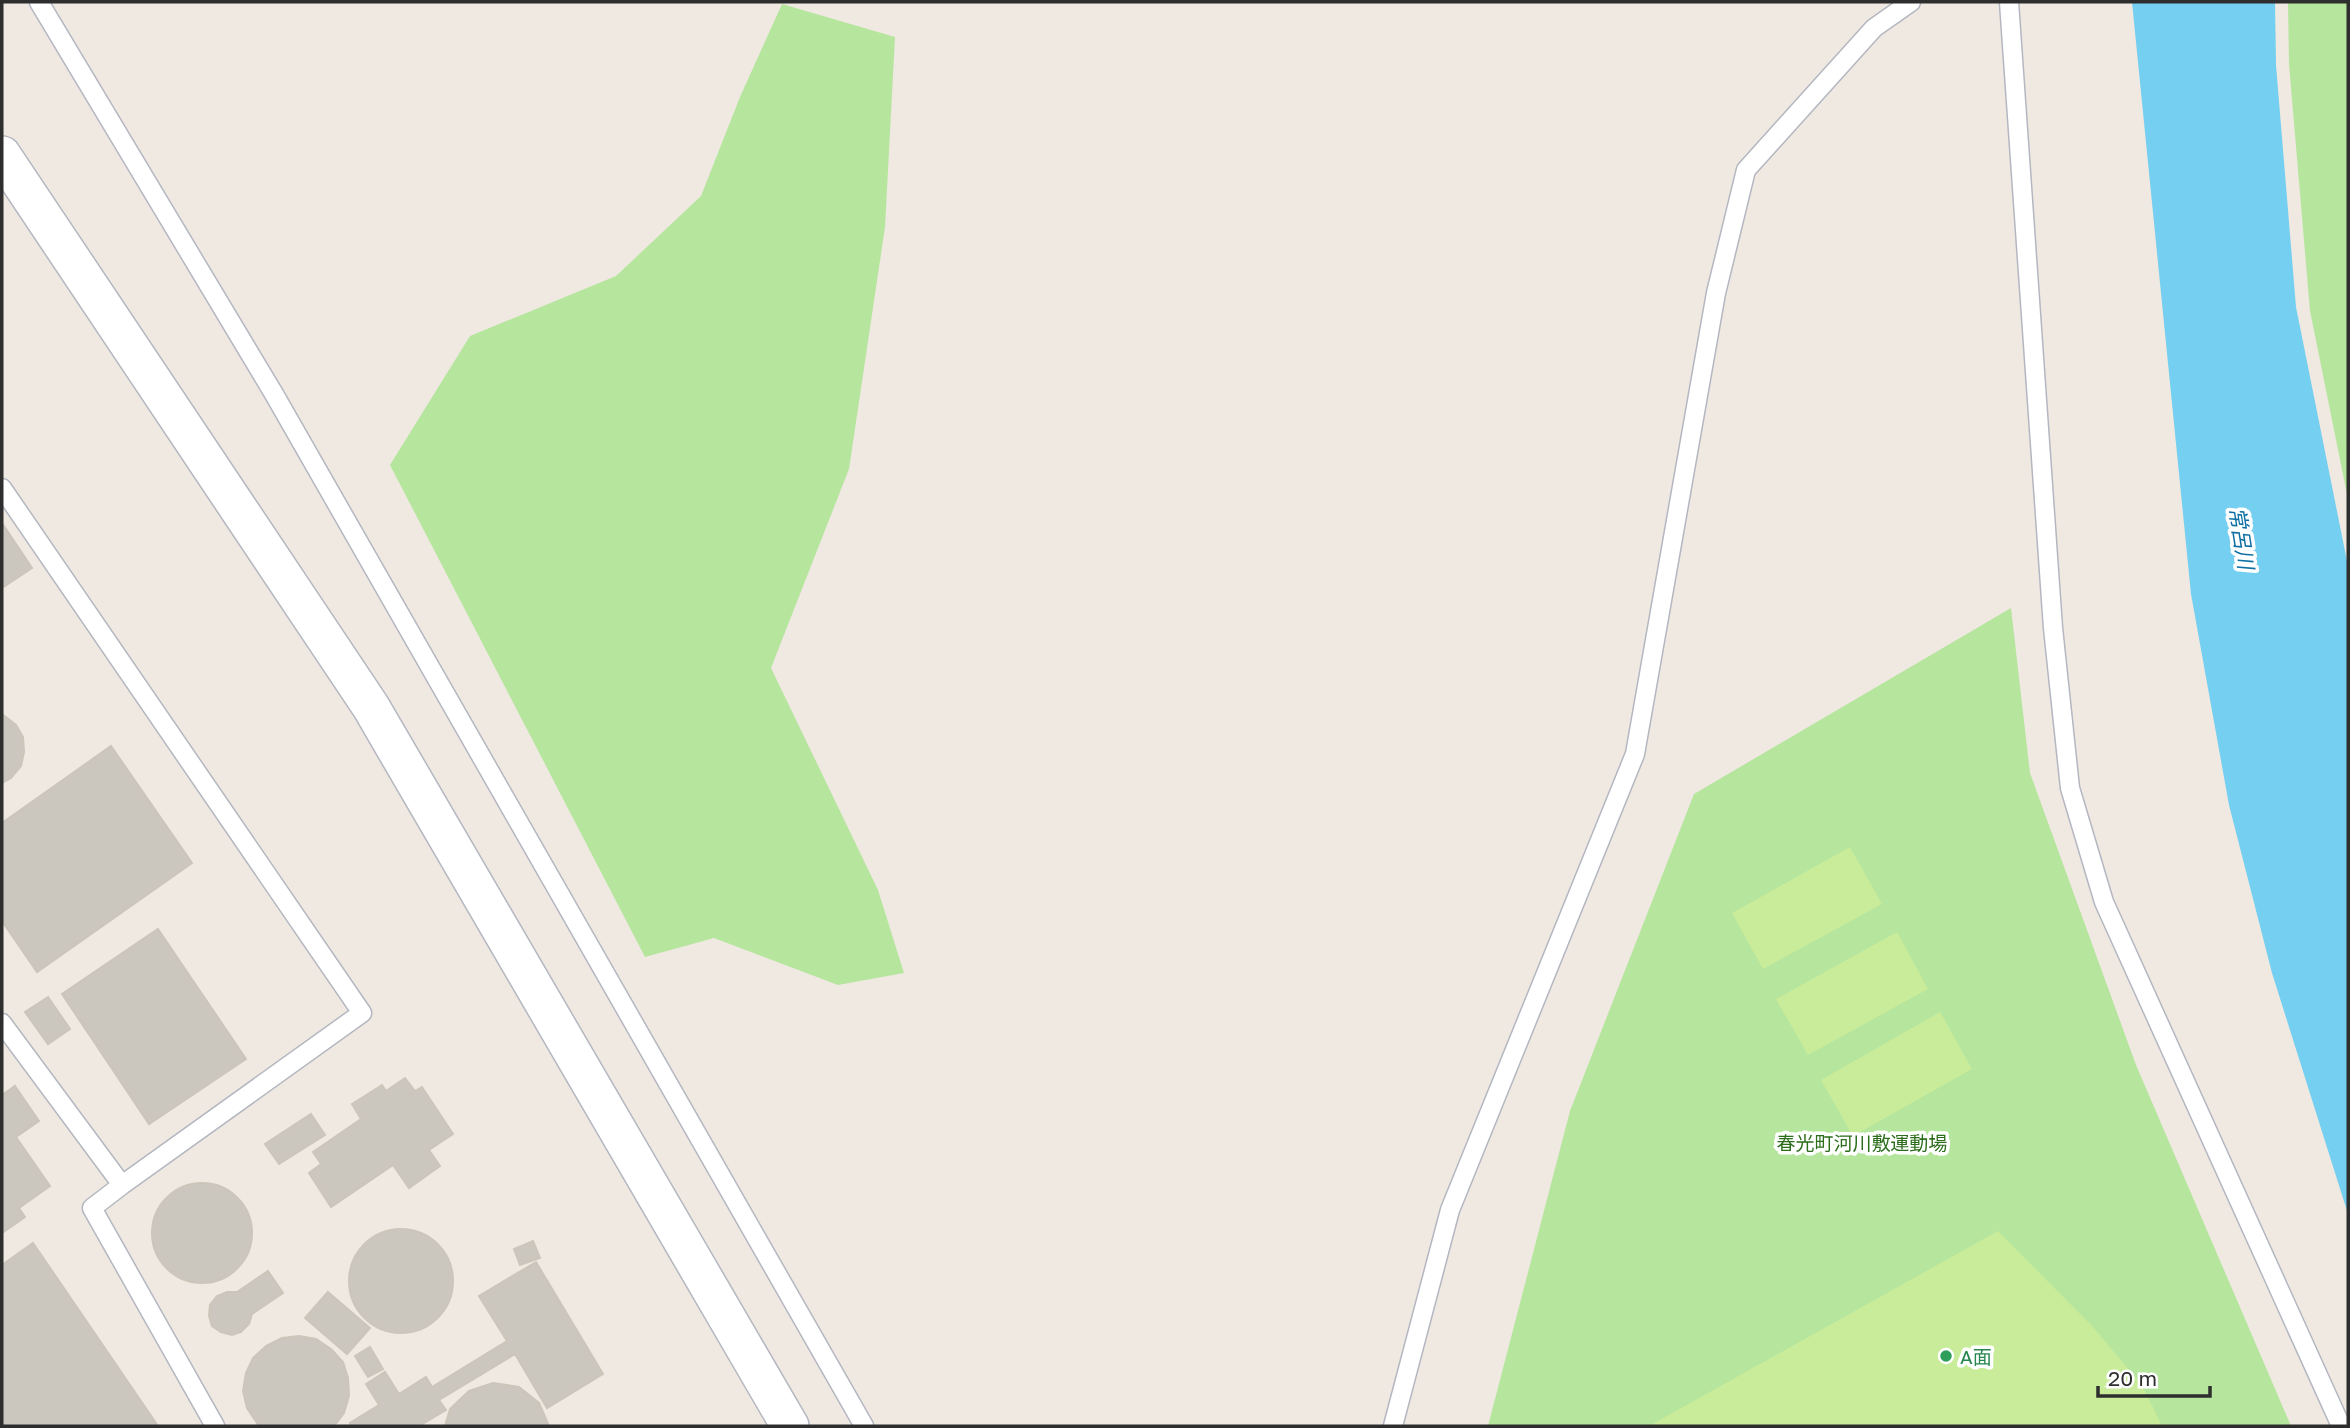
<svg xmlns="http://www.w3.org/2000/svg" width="2350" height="1428" font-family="'Golos Text','Noto Sans JP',sans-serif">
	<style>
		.green { fill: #b6e59e }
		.pitch { fill: #c9ec9a }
		.water { fill: #75cff0 }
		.building { fill: #cbc7bf; stroke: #cbc5ba; stroke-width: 2 }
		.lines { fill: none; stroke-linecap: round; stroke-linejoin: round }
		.lane-casing { stroke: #b4b7c1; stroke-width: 21 }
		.street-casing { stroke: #b4b7c1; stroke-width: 40 }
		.lane { stroke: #fff; stroke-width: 18 }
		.street { stroke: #fff; stroke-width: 37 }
		.leisure-dot { fill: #2e9e5b; stroke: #fff; stroke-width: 2.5 }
		.labels { text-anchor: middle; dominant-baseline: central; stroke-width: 7; stroke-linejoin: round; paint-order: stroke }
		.park-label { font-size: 19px; fill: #2c6e1b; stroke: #fff }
		.leisure-label { font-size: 19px; fill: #27864d; stroke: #fff; text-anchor: start }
		.water-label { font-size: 21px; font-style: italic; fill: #0d6fa3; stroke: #fff }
	</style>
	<rect width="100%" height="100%" fill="#efe9e1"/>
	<path class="green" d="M2288 2H2348V499L2310 311 2289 64Z
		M782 4 895 37 885 227 849 469 771 668 878 890 904 973 838 985 714 938 645 957 390 465 470 336 616 276 701 196 740 97Z
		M2011 608 2030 773 2136 1065 2291 1426H1488L1570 1111 1694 794Z"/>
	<path class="pitch" d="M1850 847 1882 904 1763 969 1732 913Z
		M1897 932 1928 989 1808 1055 1776 999Z
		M1940 1012 1972 1069 1853 1136 1821 1080Z
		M1998 1231 2092 1326 2142 1385 2162 1426H1649Z"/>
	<path class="water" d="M2132 2H2275L2276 65 2296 307 2348 566V1214L2272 973 2229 805 2191 594Z"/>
	<path class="building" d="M2 523 32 568 2 588Z
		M2 714 16 725 23 737 24 752 21 766 11 778 2 783Z
		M111 746 192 863 37 972 2 921V823Z
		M158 929 246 1059 149 1124 62 994Z
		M48 997 70 1029 48 1044 25 1012Z
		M405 1078 415 1091 422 1087 453 1134 429 1150 440 1166 409 1188 393 1165 331 1207 309 1173 321 1164 313 1152 361 1119 352 1104 382 1085 386 1091Z
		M15 1086 39 1121 16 1137 50 1186 19 1208 25 1217 2 1233V1095Z
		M311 1114 325 1135 279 1164 265 1144Z
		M152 1233a50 50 0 1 1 100 0a50 50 0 1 1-100 0Z
		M349 1281a52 52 0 1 1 104 0a52 52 0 1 1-104 0Z
		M533 1241 540 1258 520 1265 514 1249Z
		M33 1243 158 1426H2V1265Z
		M536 1262 603 1374 547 1408 515 1354 439 1400 446 1410 419 1426H351L350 1423 379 1405 366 1384 385 1372 399 1394 426 1377 432 1387 507 1341 479 1296Z
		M268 1271 283 1293 252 1314 249 1324 241 1332 232 1335 221 1332 212 1326 209 1316 210 1305 217 1296 227 1292H237Z
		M328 1292 370 1328 347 1354 305 1318Z
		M299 1336 316 1339 331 1349 343 1362 348 1378 349 1396 344 1413 334 1426H259L247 1408 243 1391 246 1373 253 1358 266 1346 282 1338Z
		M370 1347 383 1369 368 1377 355 1356Z
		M493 1383 519 1387 539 1403 549 1426H445L450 1409 469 1391Z"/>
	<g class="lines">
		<g class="lane-casing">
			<path id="lane" d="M39 2 274 394 864 1426
				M2009 2 2053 628 2070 788 2104 902 2341 1426
				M2 488 362 1013 122 1185
				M2 1023 122 1185 92 1208 215 1426
				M1393 1426 1450 1210 1635 754 1716 293 1746 170 1874 28 1911 2"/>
		</g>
		<g class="street-casing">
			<path id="street" d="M2 155 371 707 790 1426"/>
		</g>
		<use href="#lane" class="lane"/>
		<use href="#street" class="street"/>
	</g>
	<circle class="leisure-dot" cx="1946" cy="1356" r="7"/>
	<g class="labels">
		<g class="park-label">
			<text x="1862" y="1142">春光町河川敷運動場</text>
		</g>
		<g class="leisure-label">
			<text x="1960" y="1356">A面</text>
		</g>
		<g class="water-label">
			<text transform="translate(2242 538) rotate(81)">常呂川</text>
		</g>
	</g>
	<rect width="2350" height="1428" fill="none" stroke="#2e2e2e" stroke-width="7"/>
	<path d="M2098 1386v10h112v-10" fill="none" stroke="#2e2e2e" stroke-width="3.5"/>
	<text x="2108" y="1386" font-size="21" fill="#2e2e2e" stroke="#ffffff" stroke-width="5" paint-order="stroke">20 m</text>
</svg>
